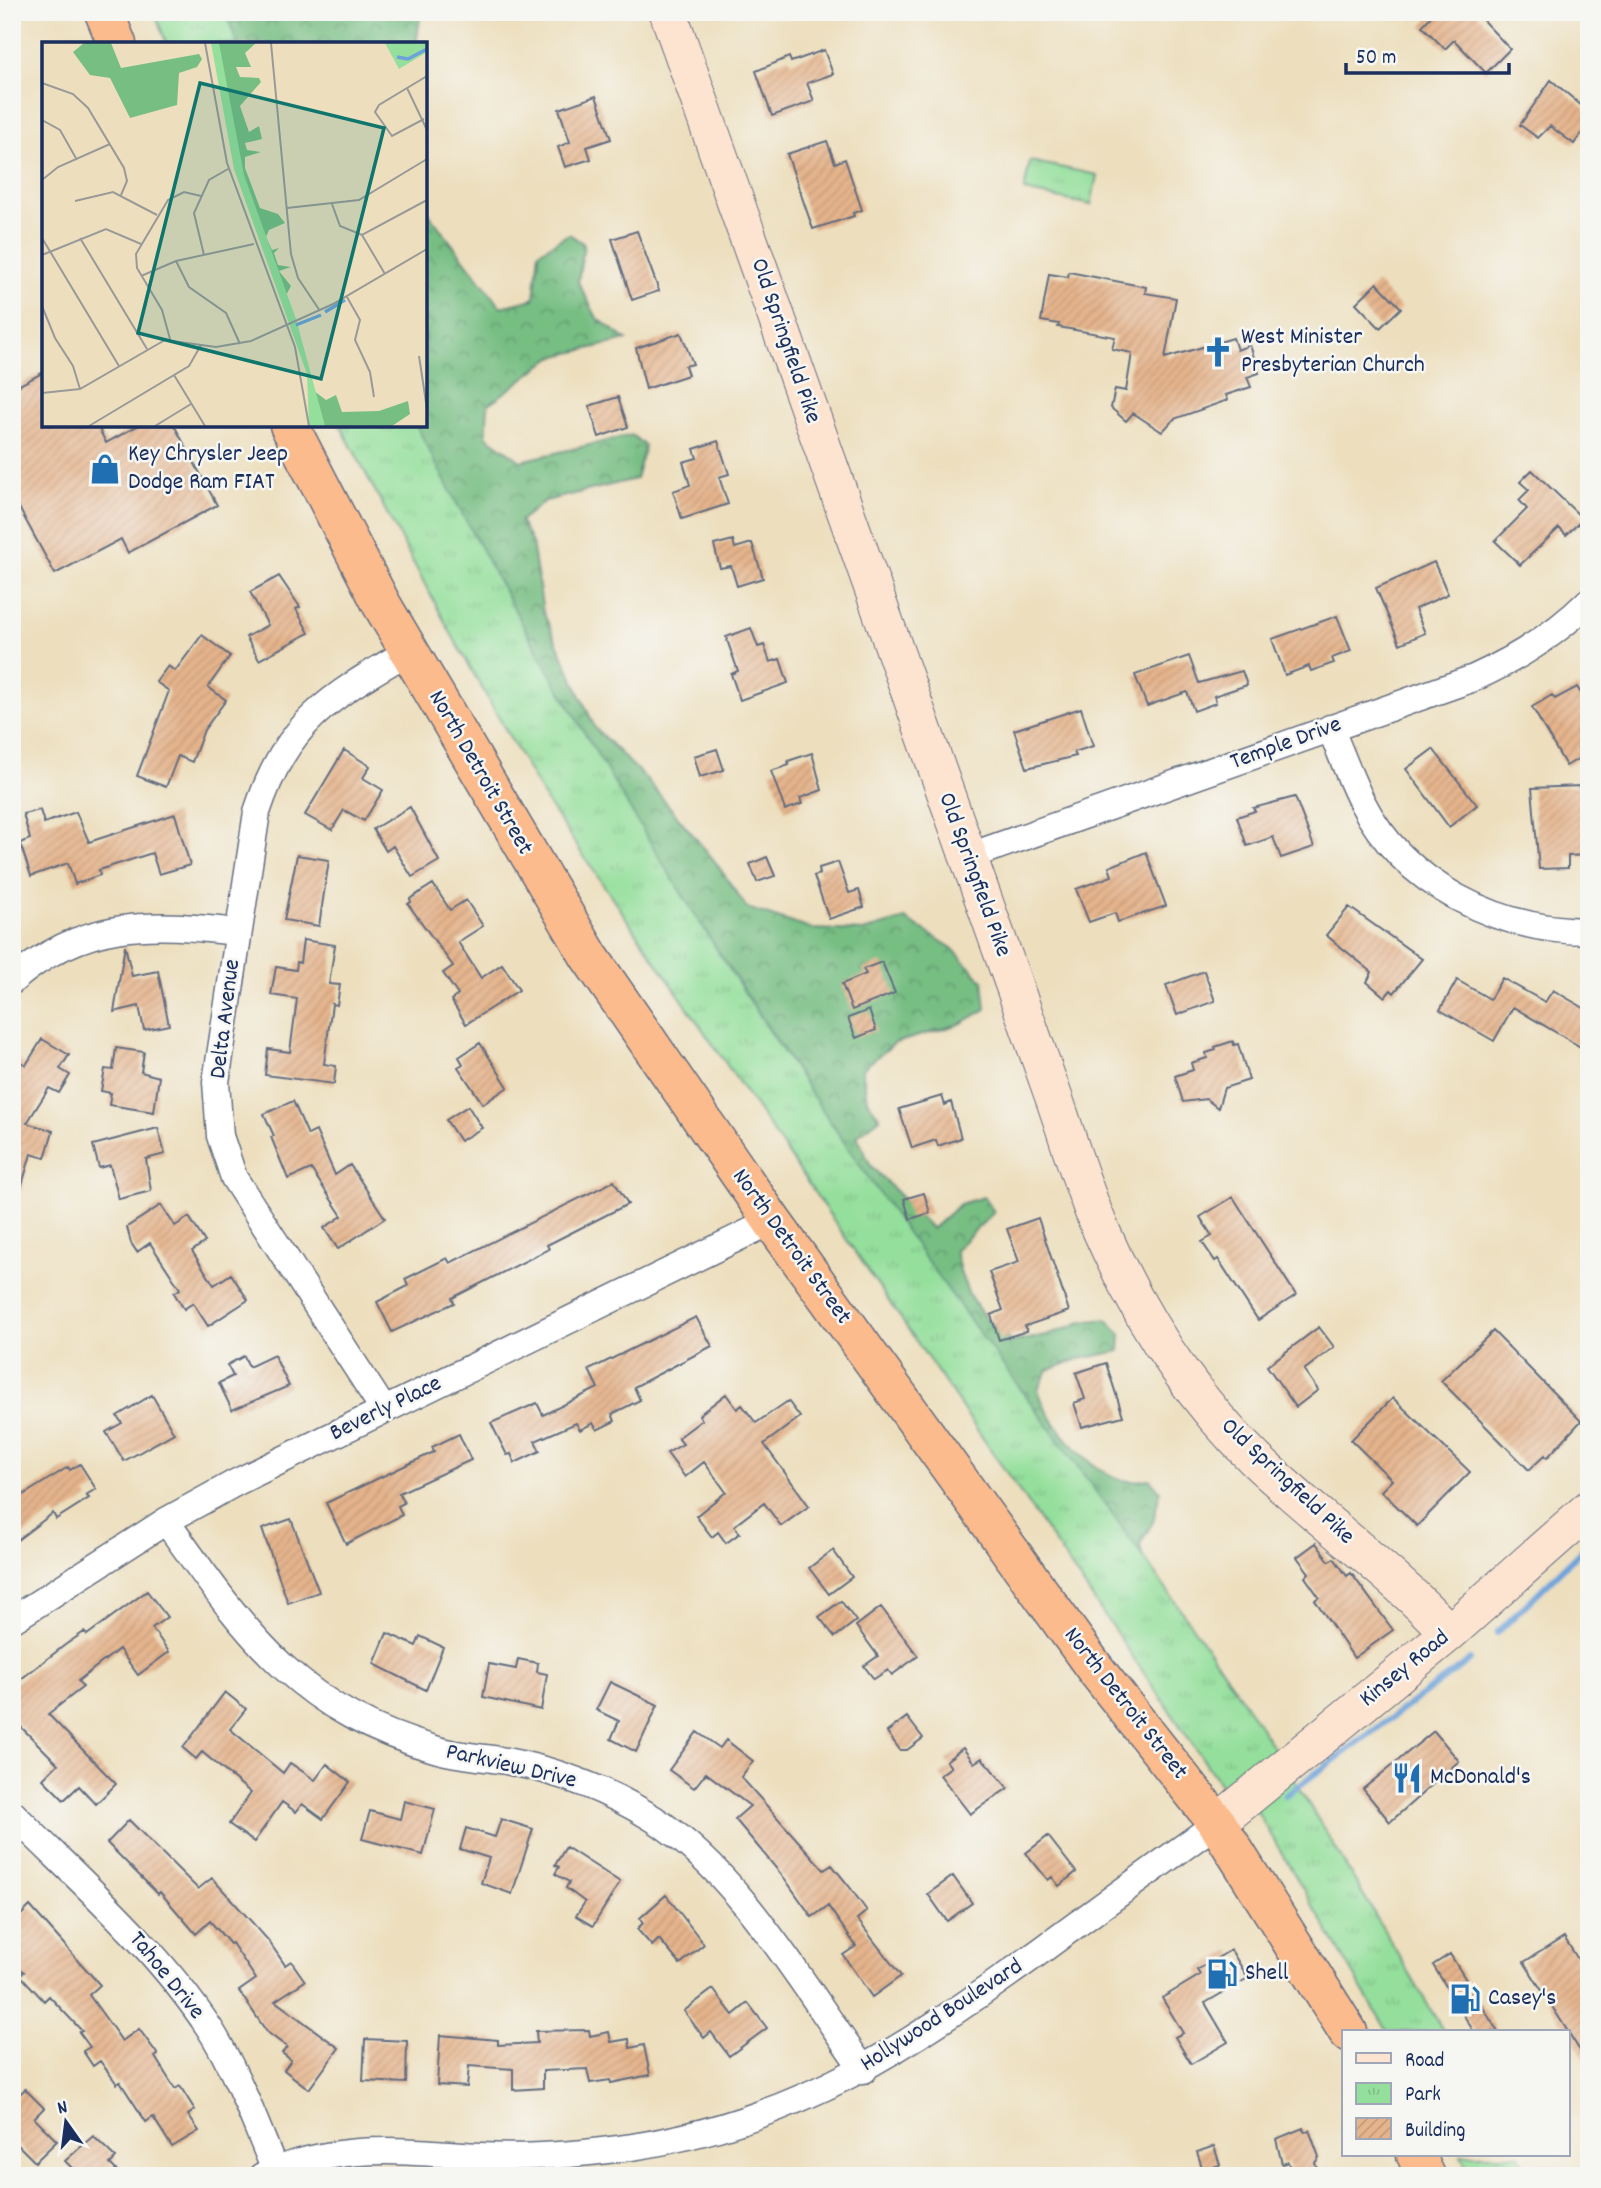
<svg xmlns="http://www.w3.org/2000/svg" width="1601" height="2188" font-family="Dekko,sans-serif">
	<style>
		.forest { fill: url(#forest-crowns); stroke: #497670; stroke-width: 2 }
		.park { fill: url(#park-tufts); stroke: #58877c; stroke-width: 2 }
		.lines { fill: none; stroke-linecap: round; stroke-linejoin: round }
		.stream { stroke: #6ca2d9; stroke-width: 6 }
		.building { fill: url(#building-hatch) }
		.street-casing { stroke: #646d80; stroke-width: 29 }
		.secondary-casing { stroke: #646d80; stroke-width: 39 }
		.highway-casing { stroke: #646d80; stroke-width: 41 }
		.street { stroke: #fff; stroke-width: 26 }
		.secondary { stroke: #fde4d1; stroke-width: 37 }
		.highway { stroke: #fbbb8d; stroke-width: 38 }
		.labels { text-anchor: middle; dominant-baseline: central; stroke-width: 5; stroke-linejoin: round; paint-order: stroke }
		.poi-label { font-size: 24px; fill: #1b2f5e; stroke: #f6f6f2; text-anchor: start }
		.street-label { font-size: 24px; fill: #1b2f5e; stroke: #f6f6f2 }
		.inset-river { fill: none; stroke: #6ca2d9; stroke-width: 3.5 }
		.inset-road { fill: none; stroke: #999998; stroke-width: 2 }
		.view { fill: #0f766e; fill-opacity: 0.15; stroke: #0f766e; stroke-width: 3.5 }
		.inset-edge { fill: none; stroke: #1b2f5e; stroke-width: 3.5 }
	</style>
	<defs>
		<pattern id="forest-crowns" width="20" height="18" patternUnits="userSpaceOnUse" patternTransform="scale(1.75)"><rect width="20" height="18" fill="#77be83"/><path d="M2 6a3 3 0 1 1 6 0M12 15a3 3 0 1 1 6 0" fill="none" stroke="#619b6e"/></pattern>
		<pattern id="park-tufts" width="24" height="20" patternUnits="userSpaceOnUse" patternTransform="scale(1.75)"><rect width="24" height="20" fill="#94df9b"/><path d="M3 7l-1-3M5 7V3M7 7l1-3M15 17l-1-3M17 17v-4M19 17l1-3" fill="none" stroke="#7fc088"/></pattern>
		<pattern id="building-hatch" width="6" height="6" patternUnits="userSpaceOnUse" patternTransform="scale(1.75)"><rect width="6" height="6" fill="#e5b48c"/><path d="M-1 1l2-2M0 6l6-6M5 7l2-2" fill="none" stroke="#c49b7b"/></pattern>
	</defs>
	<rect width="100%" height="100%" fill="#f6f6f2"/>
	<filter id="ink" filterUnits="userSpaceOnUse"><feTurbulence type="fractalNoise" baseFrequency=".0143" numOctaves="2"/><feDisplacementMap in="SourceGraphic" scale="14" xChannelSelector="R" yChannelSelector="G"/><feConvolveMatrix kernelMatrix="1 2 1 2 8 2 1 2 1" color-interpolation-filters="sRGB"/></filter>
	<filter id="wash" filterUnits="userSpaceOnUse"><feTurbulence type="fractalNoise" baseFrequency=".00686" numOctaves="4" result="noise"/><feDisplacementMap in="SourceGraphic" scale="28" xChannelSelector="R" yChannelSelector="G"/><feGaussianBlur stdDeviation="1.57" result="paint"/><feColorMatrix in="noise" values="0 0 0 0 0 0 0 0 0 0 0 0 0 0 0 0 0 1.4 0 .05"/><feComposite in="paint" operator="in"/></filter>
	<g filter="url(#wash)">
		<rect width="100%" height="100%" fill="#eddfbe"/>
		<path class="forest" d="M192 12H421L416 44H204Z
			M425 209 501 307 534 299 539 252 569 234 584 244 578 282 597 318 627 340 552 357 488 405 486 436 521 461 632 435 645 446 636 479 545 501 520 521 532 543 543 612 595 728 647 780 714 860 747 908 811 929 864 931 905 919 952 948 983 981 986 1009 960 1024 895 1043 862 1069 867 1100 880 1118 857 1136 871 1166 932 1229 960 1204 984 1197 994 1212 955 1250C963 1293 977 1314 1011 1342L1047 1336 1082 1322 1106 1319 1121 1334 1120 1351 1079 1359 1048 1370 1038 1389C1047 1422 1089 1471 1123 1480 1131 1483 1142 1480 1150 1479L1160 1491 1153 1522 1140 1544 1151 1613 374 425H425Z"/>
		<path class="park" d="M154 12H225L238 44H167Z
			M1030 161 1097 175 1091 205 1024 191Z
			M340 425H416C556 699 716 960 893 1213 1018 1390 1154 1562 1271 1744 1332 1838 1387 1937 1444 2032H1388L1249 1798 1235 1806 546 801 453 637Z
			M1461 2155H1518L1531 2176H1473Z"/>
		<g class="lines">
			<path class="stream" d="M1497 1633 1589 1543
				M1285 1796 1470 1660"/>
		</g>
		<g id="blocks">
			<path class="building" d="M1435 12H1475L1510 49 1486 73 1454 40 1445 49 1422 26Z
				M824 50 833 74 807 83 814 101 772 116 756 71 789 57 791 62Z
				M1551 80 1589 112V123L1574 144 1550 126 1538 138 1520 125Z
				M596 96 611 139 587 147 591 159 565 167 558 147 570 142 559 109Z
				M827 141 835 163 845 159 862 210 853 213 854 216 813 229 787 154Z
				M637 231 659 291 632 300 612 239Z
				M1069 272 1146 287 1145 293 1176 298 1165 358 1233 338 1237 350 1250 345 1259 373 1247 377 1251 387 1226 395 1228 400 1174 419 1162 432 1133 413 1126 421 1111 408 1115 389 1126 391 1132 353 1112 349 1115 337 1058 327 1059 324 1041 321 1049 274 1068 277Z
				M1377 283 1401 308 1380 328 1356 303Z
				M681 333 693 364 685 366 688 375 646 389 636 348Z
				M44 372V425H97L106 443 139 425H174L217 505 128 553 121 539 55 574 12 495V389Z
				M618 397 628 427 599 437 589 406Z
				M718 441 729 474 719 477 728 504 682 519 673 491 690 485 683 462 697 458 694 449Z
				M1532 470 1583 519 1566 535 1559 528 1520 565 1495 541 1527 509 1519 500 1529 490 1520 482Z
				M733 540 735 548 752 543 763 578 737 586 731 566 720 568 714 545Z
				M1434 562 1448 594 1415 609 1425 633 1400 644 1376 588Z
				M279 576 300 607 296 609 309 633 259 660 246 637 268 625 250 592Z
				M1337 616 1351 651 1332 658 1334 663 1311 671 1309 666 1285 675 1272 639Z
				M751 628 758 647 764 645 770 662 780 659 788 683 740 700 731 674 738 671 726 637Z
				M202 635 230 656 208 687 226 700 204 730 192 762 178 756 166 787 137 776 169 691 156 682 168 666 175 671Z
				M1189 656 1199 683 1242 671 1247 685 1214 696 1216 703 1194 711 1187 692 1147 706 1135 675Z
				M1577 687 1580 692 1589 687V741L1578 748 1583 756 1566 766 1532 707 1552 695 1555 699Z
				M1081 708 1093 746 1074 752 1076 756 1027 768 1014 730Z
				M717 749 724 770 700 777 694 756Z
				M1433 749 1477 805 1449 827 1406 769Z
				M344 750 370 766 363 778 383 790 364 821 344 810 332 830 305 815Z
				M812 753 822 790 800 798 802 804 785 810 771 771 789 765 788 761Z
				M1580 786 1582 812H1589V855L1568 856V868L1539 869 1532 788Z
				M1295 797 1314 847 1281 858 1273 837 1247 846 1237 817 1255 811 1253 808Z
				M410 807 439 861 412 877 393 846 386 851 373 829Z
				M40 810 44 823 76 812 89 842 175 814 190 865 159 874 152 853 99 870 100 875 75 884 68 863 31 876 20 843 30 839 23 814Z
				M1146 852 1166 906 1118 922 1115 913 1089 922 1076 889 1112 876 1109 867Z
				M297 855 329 860 319 926 284 920Z
				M767 857 775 876 757 882 750 864Z
				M838 862 849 893 859 890 864 907 829 919 814 876 820 874 819 868Z
				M433 884 450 910 466 900 483 926 458 942 481 978 502 964 519 990 466 1024 451 1000 458 995 443 973 453 966 408 904 411 902 410 899Z
				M1349 907 1422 959 1394 993 1391 990 1385 997 1367 982 1372 972 1326 935Z
				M303 940 335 945 329 984 340 985 337 1005 332 1004 324 1064 336 1066 334 1084 265 1075 268 1049 290 1052 297 999 271 995 276 967 296 970 297 962 300 963Z
				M125 945 132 976 158 971 169 1025 144 1030 139 1006 114 1012Z
				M882 962 895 993 852 1010 842 984 866 974 863 969Z
				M1204 971 1215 1001 1177 1015 1166 985Z
				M1502 978 1545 1002 1553 990 1589 1011V1052L1513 1007 1494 1041 1440 1010 1457 980 1490 999Z
				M869 1010 876 1030 856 1038 848 1018Z
				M42 1039 69 1055 60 1069 70 1075 59 1093 49 1088 27 1123 53 1131 45 1158 31 1154 17 1202H12V1057L26 1065Z
				M1233 1041 1234 1045 1238 1044 1249 1080 1224 1088 1218 1108 1206 1099 1183 1102 1175 1076 1193 1070 1191 1063 1207 1058 1206 1053 1216 1050 1215 1047Z
				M480 1043 508 1087 483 1104 458 1067 463 1064 459 1057Z
				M116 1048 144 1052 141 1072 159 1077 154 1112 109 1105 111 1093 101 1091 105 1069 113 1070Z
				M942 1096 945 1105 951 1102 961 1138 938 1146 936 1140 912 1148 899 1109Z
				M293 1101 308 1135 316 1131 335 1175 350 1165 385 1218 338 1249 324 1228 342 1216 311 1169 288 1179 271 1137 274 1136 264 1114Z
				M468 1106 482 1128 460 1141 446 1120Z
				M158 1128 165 1154 146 1159 151 1191 119 1199 110 1165 99 1168 93 1145Z
				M614 1181 628 1204 547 1245 549 1249 452 1298 454 1303 392 1332 377 1302 408 1286 405 1279 447 1258 450 1263Z
				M924 1193 930 1213 910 1219 904 1199Z
				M1233 1197 1296 1295 1258 1320 1218 1259 1215 1261 1202 1242 1212 1236 1200 1217Z
				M161 1205 175 1226 189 1217 205 1242 192 1251 214 1285 231 1274 248 1300 208 1326 193 1303 184 1309 174 1293 180 1289 150 1243 137 1252 131 1243 127 1227Z
				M1038 1218 1069 1311 1025 1326 1027 1331 999 1340 991 1315 1003 1310 989 1272 1019 1262 1007 1229Z
				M696 1317 712 1346 634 1387 640 1400 612 1414 615 1421 597 1430 593 1423 580 1430 576 1423 535 1441 540 1451 515 1463 511 1454 507 1455 491 1423 537 1403 543 1415 598 1388 589 1370Z
				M1319 1327 1334 1347 1304 1370 1318 1390 1296 1407 1267 1366Z
				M1493 1331 1581 1421 1547 1458 1545 1455 1529 1470 1441 1381Z
				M274 1355 289 1386 232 1410 219 1383 233 1376 227 1365 244 1356 249 1367Z
				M1106 1363 1123 1416 1082 1427 1074 1403 1085 1399 1076 1373Z
				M726 1394 737 1409 742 1405 756 1423 788 1401 800 1417 764 1444 809 1506 781 1526 764 1503 734 1526 740 1533 726 1543 718 1532 712 1537 696 1516 726 1492 704 1462 685 1477 667 1453 683 1444 678 1438 702 1420 699 1415Z
				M152 1395 174 1433 124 1461 106 1432 122 1423 117 1416Z
				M1393 1398 1470 1472 1417 1526 1381 1491 1392 1480 1351 1440Z
				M459 1434 471 1460 399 1493 404 1503 398 1506 402 1515 346 1544 326 1503 434 1452 432 1447Z
				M80 1464 96 1489 86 1495 89 1498 56 1519 53 1513 12 1544V1502L68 1467 70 1470Z
				M291 1519 319 1592 288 1603 262 1529Z
				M1316 1543 1329 1561 1334 1558 1347 1576 1351 1573 1393 1630 1354 1658 1315 1600 1319 1597 1305 1577 1309 1573 1297 1557Z
				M833 1550 852 1577 829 1594 809 1568Z
				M147 1591 167 1617 152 1628 169 1652 138 1675 119 1649 78 1681 83 1687 48 1714 116 1784 96 1804 79 1786 64 1800 43 1779 58 1764 12 1718V1686L65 1645 84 1632 87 1635Z
				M841 1601 856 1621 835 1637 819 1617Z
				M881 1607 918 1656 892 1675 888 1670 874 1679 864 1666 878 1656 856 1626Z
				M387 1633 416 1646 420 1636 443 1647 426 1690 374 1664Z
				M518 1659 538 1663 537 1672 547 1674 541 1710 483 1697 489 1664 516 1669Z
				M610 1682 658 1705 636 1752 611 1739 619 1721 596 1710Z
				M225 1692 246 1709 230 1729 283 1773 290 1763 315 1780 327 1764 350 1782 323 1819 302 1804 296 1812 282 1802 254 1842 229 1824 251 1793 202 1752 196 1759 183 1748Z
				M907 1717 923 1738 907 1750H900L887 1732Z
				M1434 1731 1459 1761 1390 1822 1363 1789Z
				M697 1732 720 1748 726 1740 753 1761 741 1777 824 1870 832 1865 849 1886 867 1911 857 1919 901 1976 872 1997 843 1955 856 1946 828 1906 812 1917 785 1879 735 1819 750 1806 706 1773 694 1788 669 1770Z
				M963 1748 974 1763 982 1758 1008 1788 970 1814 940 1775 951 1767 946 1761Z
				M404 1801 435 1809 423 1855 362 1839 370 1811 400 1819Z
				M501 1819 533 1829 512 1894 481 1883 489 1858 460 1849 466 1828 495 1837Z
				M129 1820 198 1889 212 1878 268 1940 285 1965 291 1961 305 1981 275 2001 339 2048 309 2089 284 2070 291 2060 282 2053 287 2047 267 2032 239 1991 256 1979 232 1943 230 1944 210 1921 196 1934 160 1892 158 1894 107 1843Z
				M1048 1836 1076 1872 1059 1886 1052 1877 1048 1880 1026 1853Z
				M566 1847 620 1882 593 1926 576 1916 585 1902 566 1888 569 1882 555 1874 559 1867 555 1865Z
				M953 1876 972 1903 947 1921 928 1894Z
				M666 1895 704 1944 680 1964 659 1939 652 1946 637 1929 643 1923 640 1918Z
				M30 1906 100 1985 89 1995 122 2041 139 2029 158 2055 155 2057 175 2089 180 2086 195 2110 188 2115 199 2131 172 2147 153 2117 146 2122 120 2082 117 2084 100 2061 93 2066 83 2051 90 2047 79 2032 82 2031 49 1996 44 2001 20 1975 24 1972 12 1960V1924Z
				M1564 1937 1589 1977V2065L1524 1962Z
				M1231 1950 1248 1978 1205 2003 1228 2042 1191 2064 1175 2037 1183 2033 1162 1998 1200 1975 1197 1970Z
				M1450 1954 1498 2032H1474L1433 1965Z
				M713 1989 733 2015 748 2003 767 2028 729 2056 711 2032 704 2038 684 2011Z
				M589 2030 590 2036 609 2032 611 2042 629 2039 630 2048 644 2045 650 2075 611 2083 610 2080 590 2083 587 2069 543 2071V2088L513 2090V2069L469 2066 467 2087 437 2085 440 2035 498 2040V2045L537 2043 536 2031Z
				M365 2039 407 2041 406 2083 363 2081Z
				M25 2089 44 2108 34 2118 57 2141 35 2162 12 2139V2102Z
				M1303 2128 1305 2132 1309 2130 1319 2157 1315 2163 1318 2171 1293 2176 1288 2162 1282 2164 1276 2139Z
				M93 2136 116 2158 110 2164 122 2176H80L65 2161Z
				M1214 2146 1220 2165 1203 2170 1197 2152Z"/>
		</g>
	</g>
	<g filter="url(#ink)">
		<use href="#blocks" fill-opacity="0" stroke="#646d80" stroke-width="2"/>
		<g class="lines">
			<g class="street-casing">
				<path id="street" d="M1330 728C1341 753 1350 779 1362 802 1404 885 1499 931 1589 931
					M967 857 1474 678C1518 658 1555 635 1589 601
					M12 981C83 919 150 922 237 932
					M384 1410 234 1178 220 1136 216 1082 257 812C287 721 330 697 409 651
					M166 1521C246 1633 297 1711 438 1750 460 1756 484 1757 506 1761 559 1771 608 1790 654 1819 740 1874 804 1987 864 2070
					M12 1620 166 1521 235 1483 772 1221
					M12 1813C81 1882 156 1947 210 2029 237 2072 255 2123 275 2170
					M262 2176C337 2142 401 2151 480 2156 530 2159 582 2154 632 2147 799 2121 909 2046 1042 1950 1100 1907 1159 1865 1217 1823"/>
			</g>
			<g class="secondary-casing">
				<path id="secondary" d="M668 12 1054 1098C1069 1141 1082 1186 1100 1228 1137 1313 1189 1395 1256 1460 1319 1520 1390 1570 1449 1633
					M1217 1823 1449 1633 1589 1509"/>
			</g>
			<g class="highway-casing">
				<path id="highway" d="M104 12 117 44
					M289 425 382 605 589 956 772 1221 1096 1670 1217 1823 1348 2032
					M1416 2155 1426 2176"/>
			</g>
			<use href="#street" class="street"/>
			<use href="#secondary" class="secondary"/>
			<use href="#highway" class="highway"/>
		</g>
	</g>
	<defs>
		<g id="church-bare" transform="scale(2.415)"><path d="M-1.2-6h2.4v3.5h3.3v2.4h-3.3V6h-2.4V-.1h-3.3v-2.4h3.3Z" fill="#1f6fb2" stroke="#f6f6f2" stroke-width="2.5" paint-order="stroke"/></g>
		<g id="shop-bare" transform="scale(2.415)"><path d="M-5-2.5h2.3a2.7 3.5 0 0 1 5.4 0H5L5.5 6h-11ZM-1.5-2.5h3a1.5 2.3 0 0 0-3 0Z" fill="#1f6fb2" stroke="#f6f6f2" stroke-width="2.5" paint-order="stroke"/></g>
		<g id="restaurant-bare" transform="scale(2.415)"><path d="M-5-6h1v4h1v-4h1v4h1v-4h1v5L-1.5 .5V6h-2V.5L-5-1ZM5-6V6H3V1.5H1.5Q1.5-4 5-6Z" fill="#1f6fb2" stroke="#f6f6f2" stroke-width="2.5" paint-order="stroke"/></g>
		<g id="fuel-bare" transform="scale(2.415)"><path d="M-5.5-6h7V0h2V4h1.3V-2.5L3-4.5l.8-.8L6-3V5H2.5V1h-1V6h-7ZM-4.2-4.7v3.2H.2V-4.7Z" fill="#1f6fb2" stroke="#f6f6f2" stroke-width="2.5" paint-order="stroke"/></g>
	</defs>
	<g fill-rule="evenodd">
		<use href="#church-bare" x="1218" y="352"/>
		<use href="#shop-bare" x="105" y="469"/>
		<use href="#restaurant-bare" x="1407" y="1778"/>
		<use href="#fuel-bare" x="1222" y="1974"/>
		<use href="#fuel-bare" x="1465" y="1999"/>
	</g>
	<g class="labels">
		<g class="poi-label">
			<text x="1241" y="338">West Minister<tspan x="1241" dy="28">Presbyterian Church</tspan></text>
			<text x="128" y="455">Key Chrysler Jeep<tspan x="128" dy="28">Dodge Ram FIAT</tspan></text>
			<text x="1430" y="1778">McDonald's</text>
			<text x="1245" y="1974">Shell</text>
			<text x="1488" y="1999">Casey's</text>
		</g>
		<g class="street-label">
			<text transform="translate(785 341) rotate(71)">Old Springfield Pike</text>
			<text transform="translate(1286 744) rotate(-20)">Temple Drive</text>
			<text transform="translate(480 773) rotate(60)">North Detroit Street</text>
			<text transform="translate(974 875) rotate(70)">Old Springfield Pike</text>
			<text transform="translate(226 1019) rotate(-83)">Delta Avenue</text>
			<text transform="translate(791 1247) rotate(54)">North Detroit Street</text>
			<text transform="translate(386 1409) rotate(-26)">Beverly Place</text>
			<text transform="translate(1287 1482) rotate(43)">Old Springfield Pike</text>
			<text transform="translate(1405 1669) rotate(-39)">Kinsey Road</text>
			<text transform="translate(1125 1704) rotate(52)">North Detroit Street</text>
			<text transform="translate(511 1767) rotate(13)">Parkview Drive</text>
			<text transform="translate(166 1976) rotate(51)">Tahoe Drive</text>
			<text transform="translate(942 2016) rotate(-33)">Hollywood Boulevard</text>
		</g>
	</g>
	<g transform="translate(42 42)">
		<rect width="385" height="385" fill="#eddfbe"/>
		<path d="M42 1H69L79 26 157 12 160 17 155 25 137 31 135 63 88 76 68 36 48 33 31 10ZM173 1H214L203 11 209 25H194L198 35 217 36 219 40 198 64 207 90 217 84 220 97 203 101 205 108 219 110 203 115V126L218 166 236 172 243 181 227 188 224 195 230 208 237 206 232 211 236 223 249 225 237 229 249 244 244 253 197 135ZM267 345 284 358 294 353 300 370 337 369 366 359 368 372 350 384H276Z" fill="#77be83"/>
		<path d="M169 1H177L202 133 254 277 283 384H267L265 332 192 127ZM343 1H385V10L357 27Z" fill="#94df9b"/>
		<path class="inset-river" d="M355 15 366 17 385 7M283 270 303 258M254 283 279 273"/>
		<path class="inset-road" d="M163 1 185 121 253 305 267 384M229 1 249 212 256 236 278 269M0 41 31 52 46 66 82 126 85 139 79 153M365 46 385 88M382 77 350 94 333 70 337 63 385 34M0 78 18 88 35 118M0 138 16 125 68 102M33 159 71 150 115 173M290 162 298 184 320 193 385 158M245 166 317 158 385 117M320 193 343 232M0 196 77 324M38 196 105 307M0 213 64 187 99 202M162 213 152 171 167 138 186 127M134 219 147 245 184 271 198 302M99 234 134 219 212 202M305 255 318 278 313 298 328 330 332 355M0 264 13 296 31 324 38 347M128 297 120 268 95 226 94 212 126 158 142 150 159 154M377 314 385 367M132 333 163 384M0 351 38 347 123 298 174 305 209 299 291 262 385 207M47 384 147 324 159 303M113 384 149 362"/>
		<path class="view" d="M158 41 342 86 279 337 96 291Z"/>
		<rect width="385" height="385" class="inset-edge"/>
	</g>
	<rect width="1601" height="2188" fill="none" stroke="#f6f6f2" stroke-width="42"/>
	<rect x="1342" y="2030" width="228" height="126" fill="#f6f6f2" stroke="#9ea6b7" stroke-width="2"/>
	<rect x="1356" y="2053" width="35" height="10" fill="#fde4d1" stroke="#9ea6b7" stroke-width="2"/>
	<text x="1405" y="2066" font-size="21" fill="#1b2f5e">Road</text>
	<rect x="1356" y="2083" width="35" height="21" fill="url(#park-tufts)" stroke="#9ea6b7" stroke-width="2"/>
	<text x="1405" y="2100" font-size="21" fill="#1b2f5e">Park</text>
	<rect x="1356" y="2118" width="35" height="21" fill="url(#building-hatch)" stroke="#9ea6b7" stroke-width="2"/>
	<text x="1405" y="2136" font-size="21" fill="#1b2f5e">Building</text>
	<g transform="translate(66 2122) rotate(346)" stroke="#f6f6f2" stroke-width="5" paint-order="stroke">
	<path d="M0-5L12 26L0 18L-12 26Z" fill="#1b2f5e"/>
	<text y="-10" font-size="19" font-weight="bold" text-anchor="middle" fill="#1b2f5e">N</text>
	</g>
	<path d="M1346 63v10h163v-10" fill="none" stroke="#1b2f5e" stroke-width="3.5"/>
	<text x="1356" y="63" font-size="21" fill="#1b2f5e" stroke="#f6f6f2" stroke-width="5" paint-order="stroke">50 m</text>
</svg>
